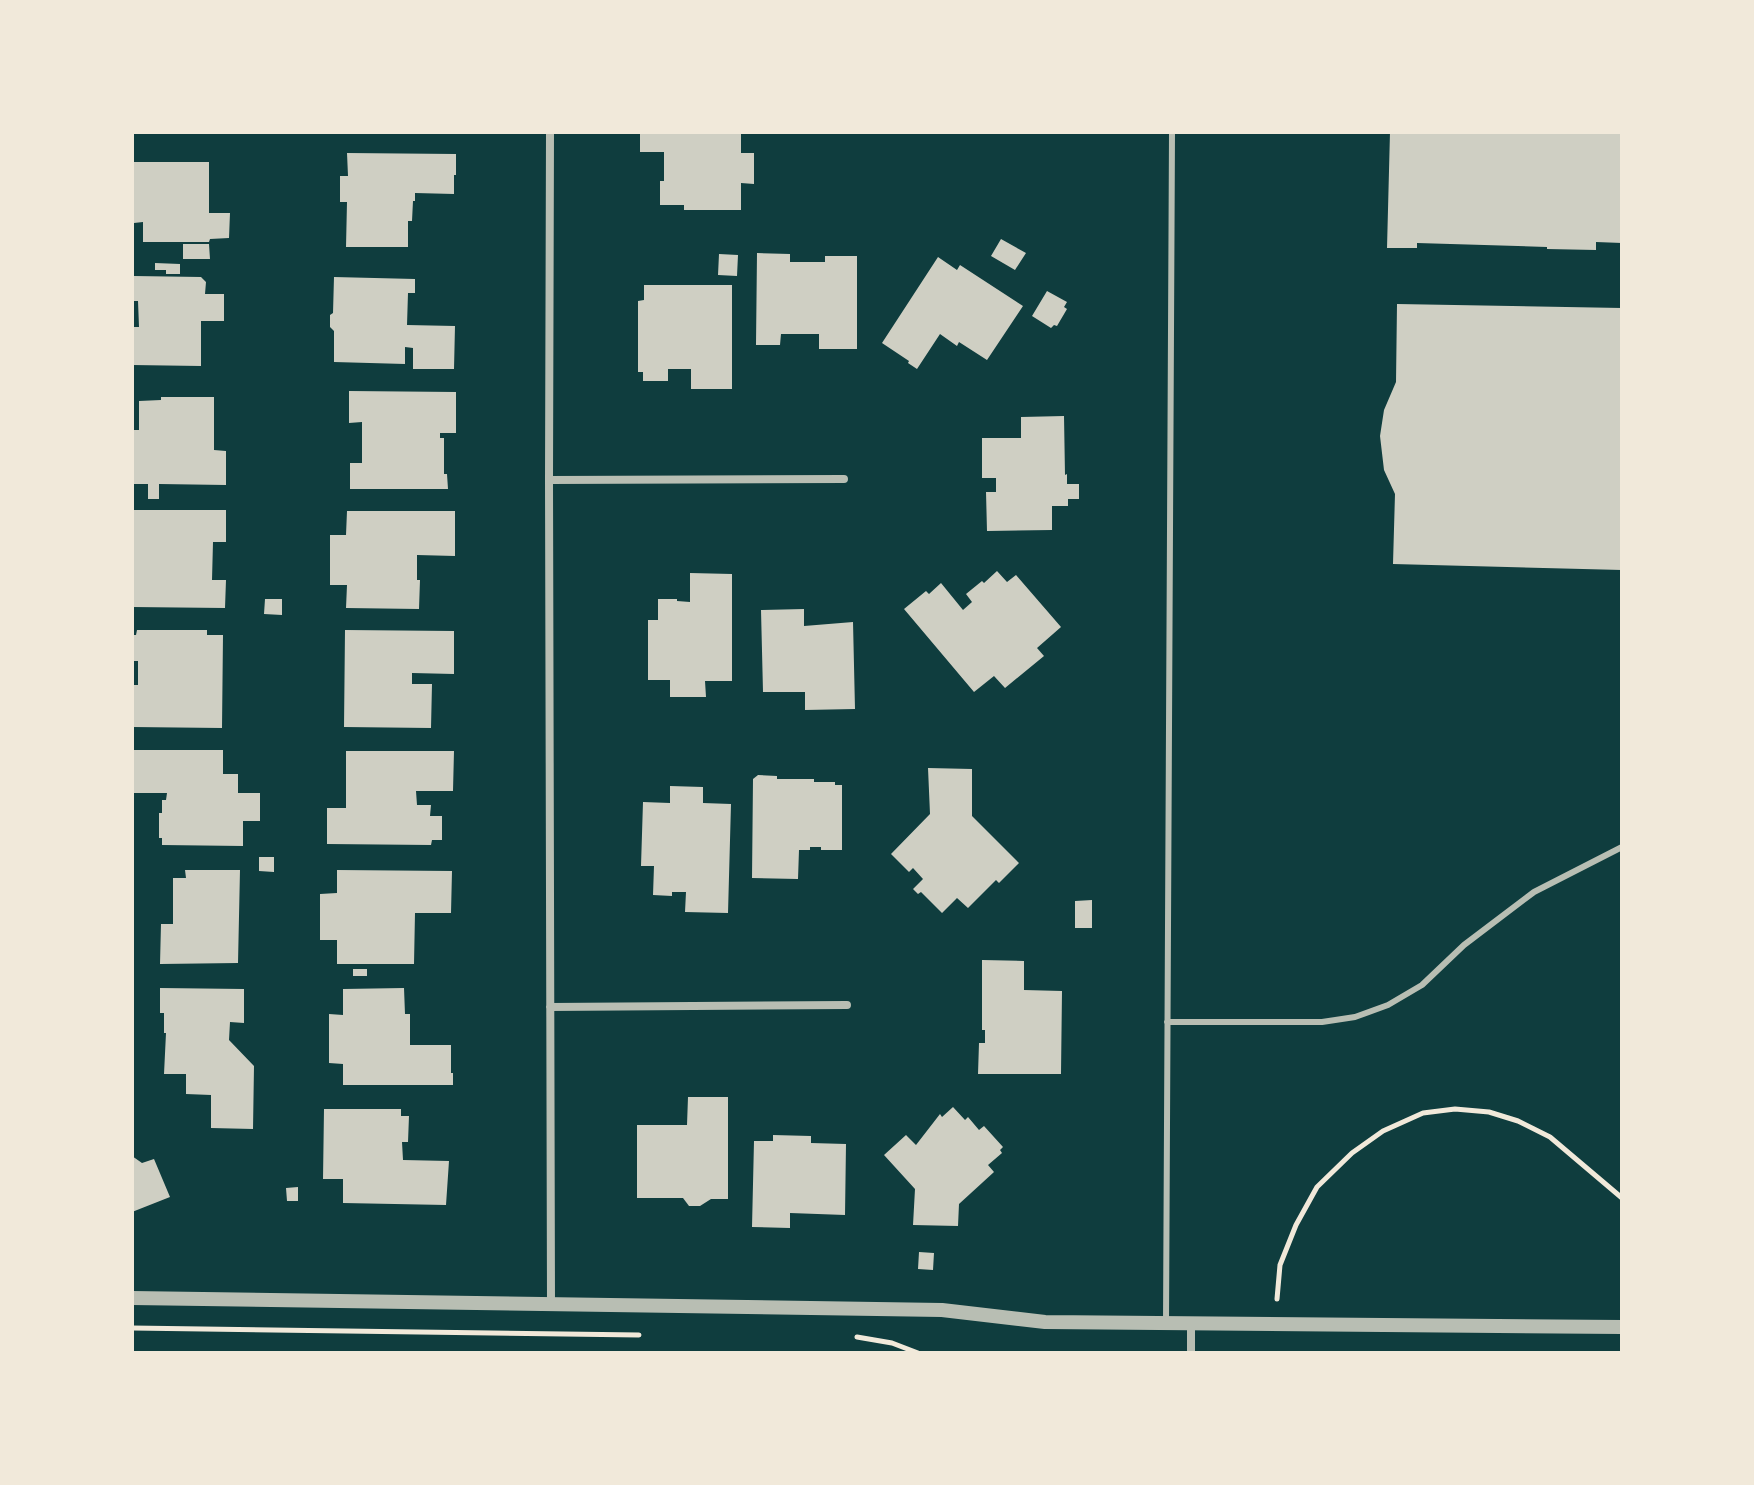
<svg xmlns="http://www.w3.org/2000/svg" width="1754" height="1485" font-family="'Playfair Display',serif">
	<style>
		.building { fill: #cfcfc3 }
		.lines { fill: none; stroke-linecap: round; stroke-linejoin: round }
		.path { stroke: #f1e9da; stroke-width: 5 }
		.service { stroke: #b8beb3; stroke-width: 6 }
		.minor { stroke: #b8beb3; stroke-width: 8 }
		.tertiary { stroke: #b8beb3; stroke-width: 14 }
	</style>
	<rect width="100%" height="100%" fill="#0f3d3e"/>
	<path class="building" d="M640 132H741V153H754V184L741 183V210H684V205H660V181H664V152H640Z
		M1390 132H1622V243L1596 242V250L1547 249V247L1417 243V248H1387Z
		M347 153 456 154V175H454V194L415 193V201H413L412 221H408V247H346L347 202H340V176H348Z
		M132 162H209V213H230L229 238 210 239 209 242H143V222L134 223Z
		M1001 239 1026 253 1015 270 991 256Z
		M183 244H209L210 259H183Z
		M757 253 790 254V262H825V256H857V349H819V334H781L780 345H756Z
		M719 254 738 255 737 276 718 275Z
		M938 257 957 270 960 265 1023 306 987 360 959 342 957 346 940 334 917 369 908 363 909 361 882 343Z
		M155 263 180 264V274H166V270H155Z
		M134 276 201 277 206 282 205 294H224V321H201V366L132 365V327H139L138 301H134Z
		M334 277 415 279V293H408L407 325 455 326 454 369H413V348L405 347V364L334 362V331L330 327V315L333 313Z
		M644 285H732V389H691V369H668V381H643V372H638V301L644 300Z
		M1047 291 1067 302 1064 307 1067 309 1057 326 1054 325 1051 328 1032 316Z
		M1397 304 1622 308V570L1393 564 1395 494 1384 470 1380 436 1384 410 1396 382Z
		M349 391 456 392V433H440V438H444V474H447L448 489H350V463H362V422L349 423Z
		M161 397H214V450L226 451V485L159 484V499H148V484H132V430H139V401L161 400Z
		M1064 416 1065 475 1067 474V484H1079V499H1068V506H1052V530L987 531 986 492H996V478H982V438H1021V417Z
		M132 510H226V542H213L212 580H226L225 608 132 607Z
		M347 511H455V556L417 555V580H420L419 609 346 608 347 585H330V535H346Z
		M997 571 1007 582 1016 575 1061 627 1037 648 1044 656 1005 688 994 676 974 692 904 609 926 591 929 594 941 583 963 610 972 602 966 594 982 581 984 583Z
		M690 573 732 574V681H705L706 697H670V680H648V620H658V599H677V601L690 602Z
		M265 599H282V615L264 614Z
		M804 609V626L853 622 855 709 805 710V692H763L761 610Z
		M137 630H207V635H223L222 728 132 727V685H138V661H132V635H136Z
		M345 630 454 631V674L412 673V684H432L431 728 344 727Z
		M132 750H223V774H238V793H260V821H243V846L162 845V838H159V813H162V800H166L167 793H132Z
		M346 751H454L453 791H416L417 805H431L430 816H442V840H432L431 845 327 844V808H346Z
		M928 768 972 769V816L1019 863 999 883 996 880 968 908 957 898 942 913 921 892 918 894 913 889 923 879 913 868 909 872 891 854 930 814Z
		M758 775 777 776V779H814V782H835V785H842V850H821V847H810V850H799L798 879 752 878 753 779Z
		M670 786 703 787V803L731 804 728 913 685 912 686 892H672V896L653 895 654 866H641L643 802 670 803Z
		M259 857H274V872L259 871Z
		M185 870H240L238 963 160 964 161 924H173V878H186Z
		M337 870 452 871 451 913H415L414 964H337V940H320V894L337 893Z
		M1092 900V928H1075V901Z
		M982 960 1024 961V990L1062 991 1061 1074H978L979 1043H985V1030H982Z
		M353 969H367V976H353Z
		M160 988 244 989V1023L230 1022 229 1040 254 1066 253 1129 211 1128V1095L186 1094V1074H164L166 1033H164V1013H160Z
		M404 988 405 1014H410V1045H451V1073H453V1085H343V1064L329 1063V1014L343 1015V989Z
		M688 1097H728V1199H711L700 1206H689L683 1198H637V1125H687Z
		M953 1107 965 1120 968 1117 979 1130 984 1126 1003 1147 1000 1150 1002 1153 988 1165 994 1172 959 1204 958 1226 913 1225 915 1189 884 1155 906 1135 916 1145 940 1114 942 1117Z
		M324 1109H401V1116H409L408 1142H402L403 1160 449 1161 446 1205 343 1203V1179H323Z
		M773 1135 811 1136V1143L846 1144 845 1215 790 1213V1228L752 1227 754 1141H773Z
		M132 1156 142 1163 154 1159 170 1197 132 1212Z
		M298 1187V1201H287L286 1188Z
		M919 1252 934 1253 933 1270 918 1269Z"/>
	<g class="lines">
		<path class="path" d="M1277 1299 1280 1265 1296 1225 1317 1187 1352 1153 1383 1131 1423 1113 1455 1109 1489 1112 1518 1121 1550 1137 1622 1198
			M132 1328 639 1335
			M857 1337 892 1343 918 1353"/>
		<path class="service" d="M1167 1022H1322L1355 1017 1388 1005 1422 985 1464 945 1534 892 1622 847
			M1166 1324 1172 132"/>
		<path class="minor" d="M550 132 549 480 551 1304
			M549 480 844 479
			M550 1007 847 1005
			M1191 1353V1324"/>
		<path class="tertiary" d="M132 1298 942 1310 1045 1322 1622 1327"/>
	</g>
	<rect width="1754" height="1485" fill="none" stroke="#f1e9da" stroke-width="268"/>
</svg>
